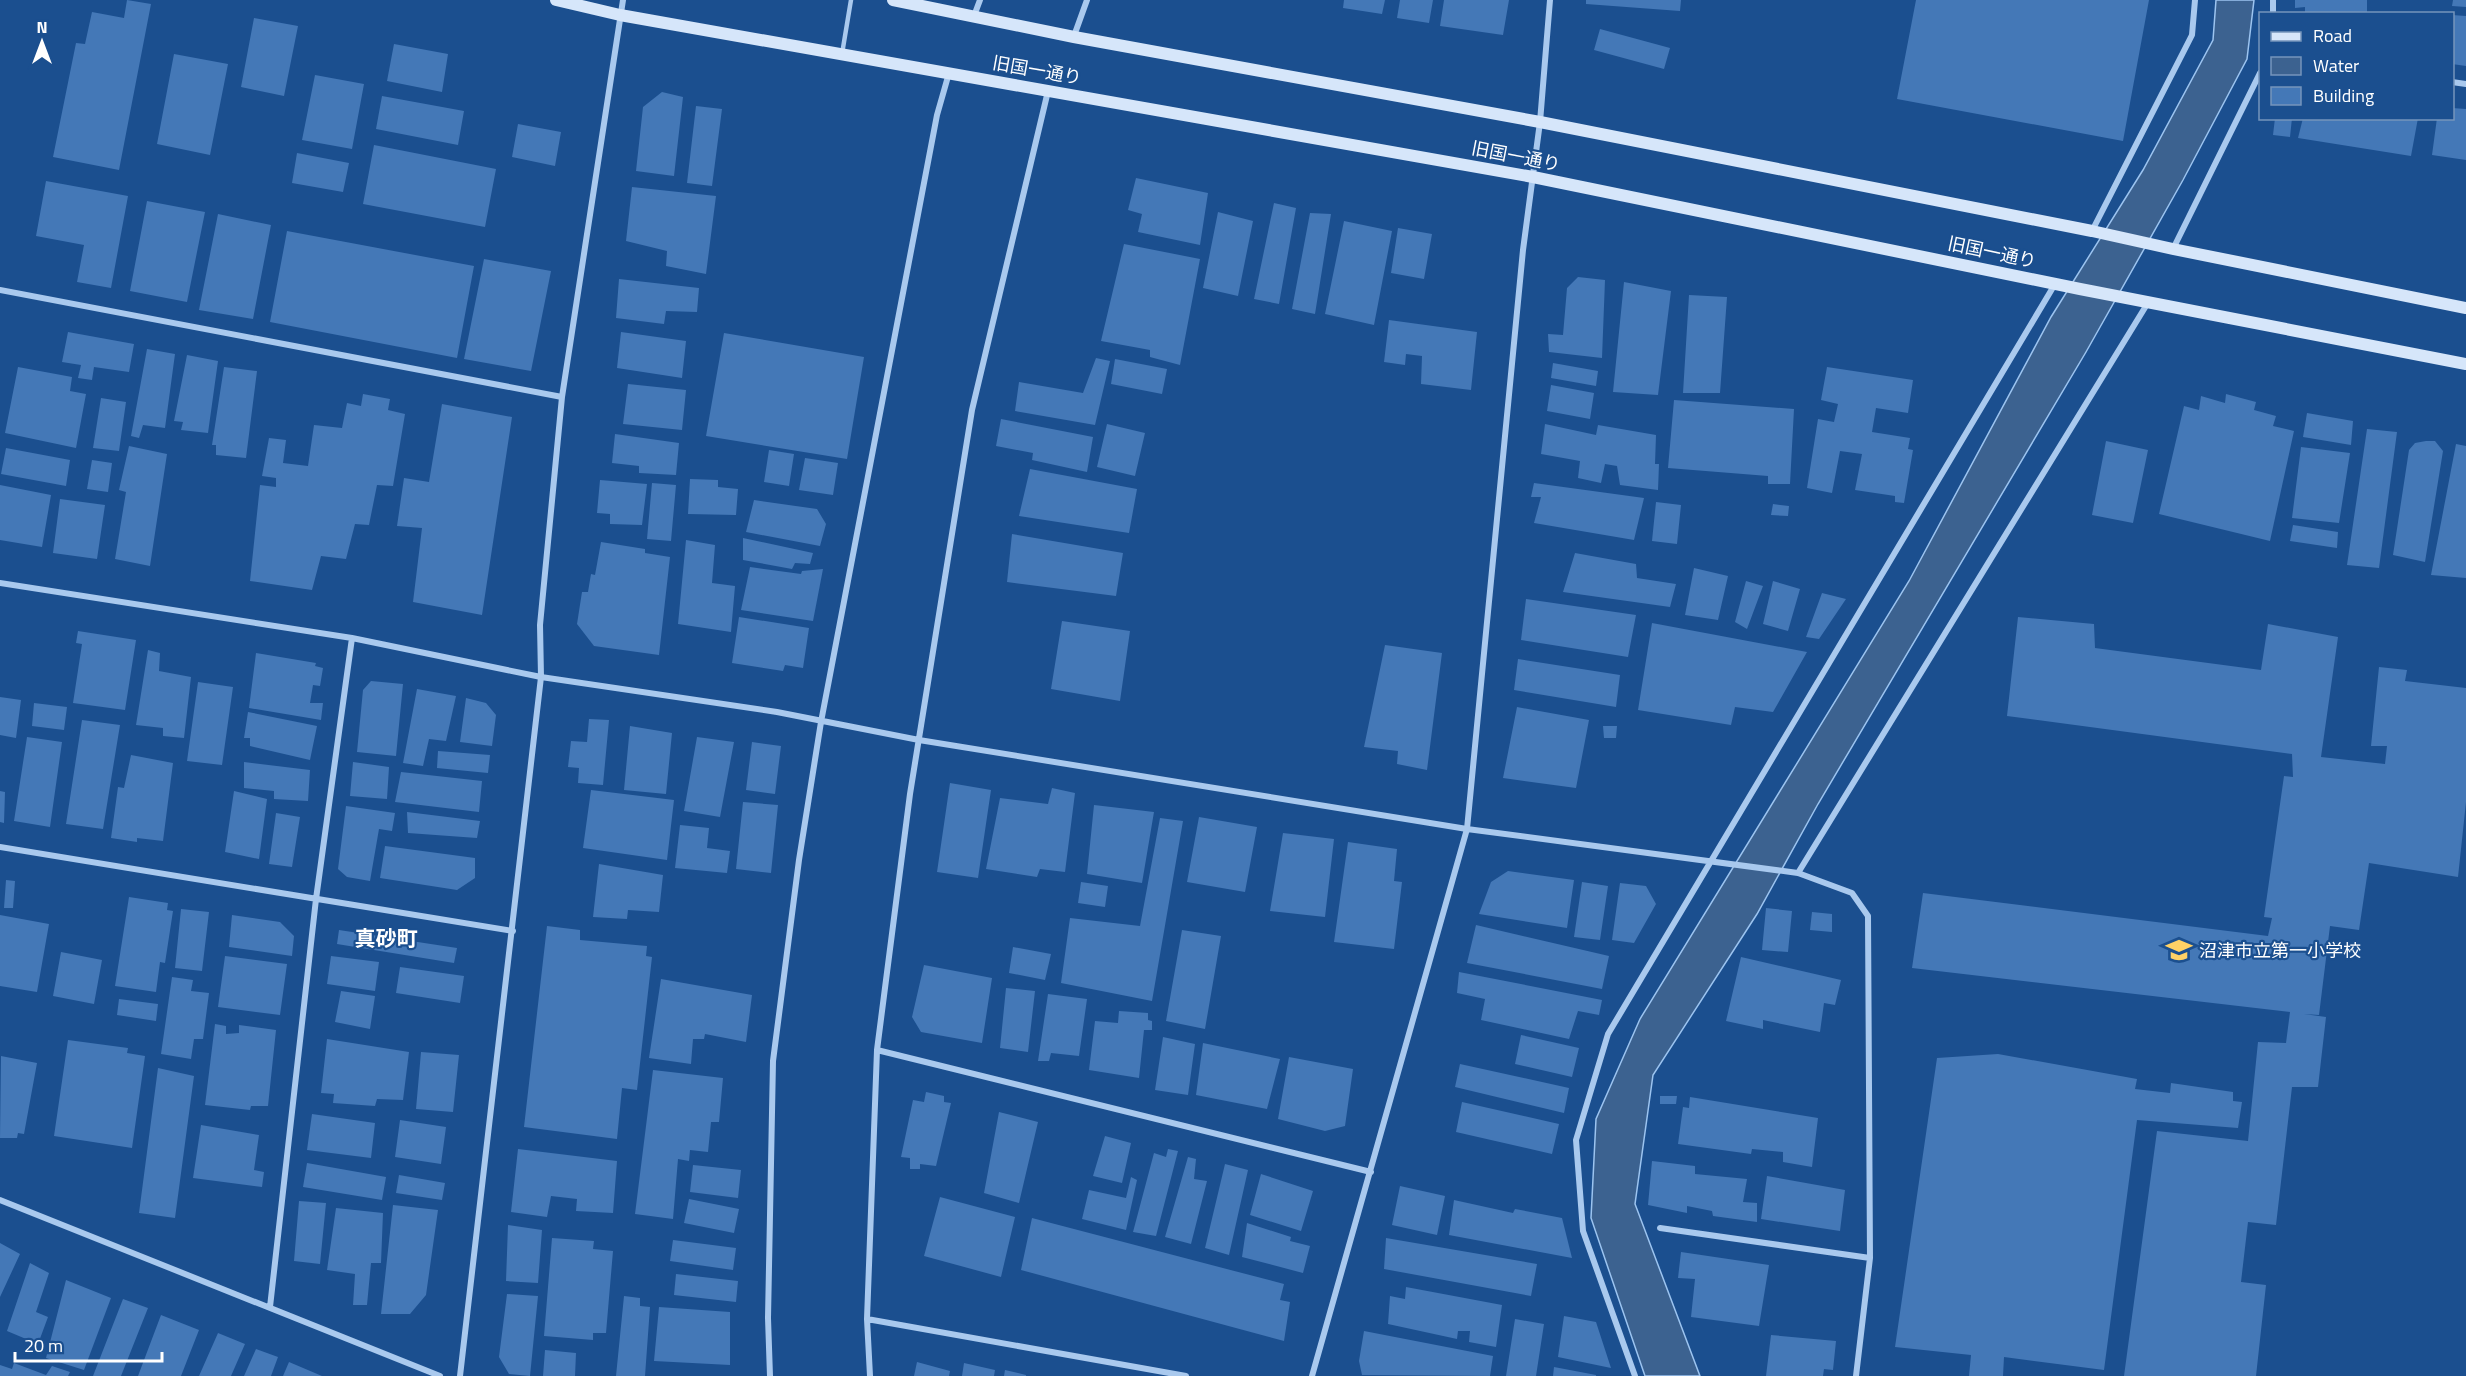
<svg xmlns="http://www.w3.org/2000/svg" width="2466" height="1376" font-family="'Titillium Web','Noto Sans JP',sans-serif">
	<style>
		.water { fill: #3c6290; stroke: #9cc4f0; stroke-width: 1.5 }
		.building { fill: #4478b7 }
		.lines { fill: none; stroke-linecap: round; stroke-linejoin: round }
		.lane { stroke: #a9c9ee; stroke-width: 4.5 }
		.street { stroke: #a9c9ee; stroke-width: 6 }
		.secondary { stroke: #d6e6fa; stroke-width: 12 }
		.labels { text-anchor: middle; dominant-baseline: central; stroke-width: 4.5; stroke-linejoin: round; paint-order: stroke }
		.street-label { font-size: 18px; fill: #fff; stroke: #1b4f8f }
		.poi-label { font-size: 18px; fill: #fff; stroke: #1b4f8f; text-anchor: start }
		.quarter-label { font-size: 21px; font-weight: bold; fill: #fff; stroke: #1b4f8f }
	</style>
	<rect width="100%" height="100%" fill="#1b4f8f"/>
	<path class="water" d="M2216 0H2254L2247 59 2183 180 2086 352 1818 804 1757 914 1653 1075 1635 1204 1700 1376H1645L1591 1218 1596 1119 1640 1019 1909 581 2051 317 2143 170 2213 40Z"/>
	<path class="building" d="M127 0 151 4 119 170 53 157 76 43 85 44 92 12 124 18Z
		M1344 0H1385L1382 14 1343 8Z
		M1400 0H1433L1429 23 1397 18Z
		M1444 0H1509L1503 35 1440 26Z
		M1586 0H1681L1680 11 1586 4Z
		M1916 0H2149L2123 141 1897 99Z
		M2295 0H2367V14H2305V7L2295 8Z
		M2453 0H2466V7L2452 6Z
		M2452 15 2466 16V66L2452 64Z
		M254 18 298 26 284 96 241 87Z
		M1600 29 1670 48 1664 69 1594 50Z
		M394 44 448 54 442 92 387 81Z
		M174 54 228 64 210 155 157 144Z
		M315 75 364 84 352 149 302 140Z
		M662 92 683 97 674 176 636 171 643 107Z
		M382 96 464 111 458 145 376 129Z
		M696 106 722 109 712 186 687 183Z
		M2452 108 2466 109V160L2432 155 2437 118H2452Z
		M2275 118H2292L2290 137 2273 135Z
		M2303 118H2418L2411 156 2298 138Z
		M518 124 561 132 555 166 512 157Z
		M374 145 496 169 485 227 363 204Z
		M297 153 349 163 343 192 292 183Z
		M1136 178 1208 193 1200 245 1138 232 1142 214 1128 210Z
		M46 181 128 196 111 288 77 282 84 245 36 236Z
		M632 187 716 196 706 274 666 266 667 251 626 241Z
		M147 201 205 212 187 302 130 291Z
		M1274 203 1296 208 1279 304 1254 299Z
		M1218 212 1253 221 1238 296 1203 288Z
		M1310 213 1331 214 1315 314 1292 309Z
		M218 214 271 225 253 319 199 310Z
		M1344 221 1392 231 1374 325 1325 314Z
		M1398 228 1432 234 1424 279 1391 273Z
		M287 231 474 266 457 358 270 322Z
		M1124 244 1200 259 1180 365 1150 357V350L1101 341Z
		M484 259 551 271 531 371 464 359Z
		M1578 277 1605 280 1602 358 1549 352 1548 334 1563 335 1567 288Z
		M619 279 699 288 697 312 666 311 664 324 616 318Z
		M1624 282 1671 291 1658 395 1613 392Z
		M1689 295 1727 297 1720 393H1683Z
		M1389 320 1477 332 1471 390 1421 384 1422 356 1406 354 1405 365 1384 362Z
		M68 332 134 344 129 372 94 367 92 380 78 378 81 365 62 362Z
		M621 332 686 341 682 378 617 368Z
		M724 333 864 357 847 459 706 436Z
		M147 349 175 354 165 428 143 425 139 438 131 436Z
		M187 355 218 361 208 433 181 430 183 422 174 421Z
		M1096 358 1110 361 1095 425 1015 411 1019 382 1083 393Z
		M1115 359 1167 369 1162 394 1111 384Z
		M1553 363 1598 371 1596 386 1551 378Z
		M18 367 72 377 70 391 86 394 76 448 5 433Z
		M224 367 257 371 246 458 216 455V445H212Z
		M1827 367 1913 380 1908 413 1876 408 1872 432 1910 438 1908 449 1913 450 1904 503 1895 502V496L1855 490 1862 454 1840 451 1832 493 1807 488 1818 419 1834 422 1838 404 1821 400Z
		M628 384 686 390 682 430 623 424Z
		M1551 385 1594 393 1590 419 1547 411Z
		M363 394 390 399 388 410 405 414 393 486 377 485 369 525 355 524 346 559 321 556 312 590 250 581 260 485 276 487V478L262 476 269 438 286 440 283 463 308 466 314 425 342 428 347 403 361 406Z
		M2226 394 2256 402 2254 410 2276 416 2273 426 2294 431 2270 541 2159 514 2184 406 2199 410 2201 396 2225 403Z
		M101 398 126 402 119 451 93 448Z
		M1674 400 1794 409 1790 484H1768V476L1668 468Z
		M442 404 512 417 482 615 413 602 422 528 397 526 404 478 429 482Z
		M2307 413 2353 421 2351 445 2303 437Z
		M1001 419 1093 437 1087 472 1032 460 1033 453 996 446Z
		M1107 424 1145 433 1135 476 1097 467Z
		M1545 424 1596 435 1598 425 1656 435 1655 464H1659L1658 490 1620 485 1617 466 1605 464 1601 483 1578 478 1580 461 1541 454Z
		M2367 429 2397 432 2379 568 2347 565Z
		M615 434 679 443 676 475 639 473V466L612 463Z
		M2106 441 2148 450 2133 523 2092 515Z
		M2426 441H2435L2443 451 2425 562 2393 555 2409 450 2415 443Z
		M2456 444 2466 446V578L2431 575Z
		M129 446 167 454 150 566 115 559 126 492 119 490Z
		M2301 447 2350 453 2339 523 2292 518Z
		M6 448 70 460 66 486 1 474Z
		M769 450 794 454 789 486 764 482Z
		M805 458 838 463 833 495 799 490Z
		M92 460 112 463 108 492 87 489Z
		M1030 469 1137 489 1129 533 1019 516Z
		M690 479 718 480V487L738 489 736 515 688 514Z
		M600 480 647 484 642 525 610 524V514L597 513Z
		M652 483 676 485 671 541 647 539Z
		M1534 483 1644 498 1634 540 1534 523 1541 497H1531Z
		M0 485 51 495 42 547 0 540Z
		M60 499 105 505 97 559 53 553Z
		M754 500 817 509 826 524 820 546 746 532Z
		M1656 502 1681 505 1677 544 1652 541Z
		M1773 504 1789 506 1788 516 1771 515Z
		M2293 525 2338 532 2337 548 2290 541Z
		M1012 534 1123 553 1116 596 1007 582Z
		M743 538 813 553 810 564 795 563 792 569 743 560Z
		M686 540 715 545 712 583 735 586 731 632 678 624Z
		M601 542 645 549V553L670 557 659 655 594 646 577 624 582 592H588L591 574 595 575Z
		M1575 553 1636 564 1637 578 1676 584 1670 607 1563 592Z
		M750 567 801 574 802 571 823 569 813 621 741 610Z
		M1694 568 1728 576 1718 620 1685 615Z
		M1746 581 1763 586 1747 629 1735 622Z
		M1773 581 1800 589 1788 631 1763 624Z
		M1822 593 1846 599 1819 639 1806 637Z
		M1526 599 1636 615 1628 657 1521 640Z
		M739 617 809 628 803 668 785 665 783 671 732 663Z
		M2018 617 2094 624 2095 648 2261 670 2268 624 2338 637 2321 757 2385 764 2387 746H2371L2379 667 2407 670 2405 681 2466 688V802L2458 877 2369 863 2359 930 2330 926 2319 1015 2304 1014 2326 1017 2318 1087H2292L2276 1225 2248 1222 2241 1282 2266 1285 2256 1376H2124L2157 1131 2248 1141 2258 1042 2286 1043 2290 1012 1912 968 1923 893 2268 936 2272 918 2264 917 2284 776 2293 777 2292 754 2007 716Z
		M1062 621 1130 631 1120 701 1051 689Z
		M1652 623 1807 652 1773 712 1735 707 1731 725 1638 710Z
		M78 631 136 640 125 710 73 703 82 644 76 643Z
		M1385 645 1442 653 1427 770 1397 764 1398 751 1364 747Z
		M148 650 160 653 159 671 191 677 184 738 163 736V728L136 725Z
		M256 653 316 663 315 666 323 668 320 686 313 685 310 703H323L321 720 249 708Z
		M1518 659 1620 675 1616 707 1514 690Z
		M371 681 403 684 396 756 357 752 363 690Z
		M198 682 233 687 222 765 187 761Z
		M417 689 456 696 446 741 429 739 423 766 403 763Z
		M0 697 21 700 16 738 0 735Z
		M466 698 486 703 496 715 492 746 460 742Z
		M34 703 67 707 64 730 32 726Z
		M1517 707 1589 720 1576 788 1503 778Z
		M248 712 317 726 310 760 250 746V738H244Z
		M589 719 609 720 603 785 578 783 579 768 568 767 571 741 587 742Z
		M82 720 120 725 103 829 66 824Z
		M630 726 672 733 666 794 624 790Z
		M1603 726H1617L1616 738H1604Z
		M27 737 62 742 50 827 14 821Z
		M697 737 734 742 720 817 684 811Z
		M752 742 781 746 775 794 746 790Z
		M438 751 490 755 488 773 437 768Z
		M131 755 173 763 163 841 137 838V842L111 838 118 787 124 788Z
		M244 762 310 770 308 801 274 799V791L244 788Z
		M353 762 389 767 387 799 350 796Z
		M401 772 482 781 479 812 395 802Z
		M950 783 991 790 978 878 937 872Z
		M1052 788 1075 793 1065 872 1040 869 1037 877 986 869 1000 798 1048 804Z
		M591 790 674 800 667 860 583 848Z
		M0 791 5 792 4 823 0 822Z
		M234 791 267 799 259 859 225 852Z
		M743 802 778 805 771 873 736 869Z
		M1094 805 1154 812 1142 883 1087 874Z
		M346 806 395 813 392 831 379 829 370 881 347 877 338 869Z
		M407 812 480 821 477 838 408 833Z
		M276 813 300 817 292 867 269 864Z
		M1199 817 1257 827 1245 892 1187 882Z
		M1160 818 1183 821 1152 1001 1061 983 1070 918 1140 926Z
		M680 825 709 828 707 848 730 851 727 873 675 868Z
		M1283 833 1334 839 1325 917 1270 911Z
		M1348 842 1397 849 1394 881 1402 882 1394 949 1334 942Z
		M385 846 475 858V878L457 890 380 878Z
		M599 864 663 875 659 912 628 910 627 919 593 917Z
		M1508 871 1574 880 1567 928 1479 914 1491 882Z
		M6 880 15 881 13 908H4Z
		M1081 882 1108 886 1105 907 1078 903Z
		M1582 882 1608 886 1600 940 1574 937Z
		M1620 883 1646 886 1656 904 1634 943 1612 940Z
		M129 897 168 903 167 910 173 911 165 963 160 962 156 992 115 986Z
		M1766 908 1792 911 1788 952 1762 950Z
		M181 909 209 912 202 971 175 968Z
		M1812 912 1832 914V932L1810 930Z
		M0 915 49 924 37 992 0 986Z
		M232 915 280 922 294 936 292 956 229 947Z
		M1476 925 1609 956 1602 989 1467 963Z
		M547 926 580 930V940L647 946 646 956 652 957 637 1090 622 1088 617 1139 524 1127Z
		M339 930 457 948 454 963 337 944Z
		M1182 930 1221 936 1205 1029 1166 1021Z
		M1013 947 1051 954 1045 980 1009 973Z
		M61 952 102 960 94 1004 53 996Z
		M225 956 287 964 280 1015 218 1007Z
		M331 956 379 962 375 991 327 984Z
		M1741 957 1841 980 1835 1005 1824 1003 1820 1032 1763 1020V1029L1726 1021Z
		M924 965 992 978 982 1043 921 1032 912 1017Z
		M400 967 464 976 460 1003 396 993Z
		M1459 972 1602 1000 1599 1015 1578 1011 1569 1039 1481 1020 1485 999 1457 993Z
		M172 977 193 980 191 991 209 993 203 1039H194L191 1059 161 1054Z
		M661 979 752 995 746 1042 705 1034 704 1039H693L691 1064 649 1058Z
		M1006 988 1035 991 1028 1052 1000 1048Z
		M341 991 375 996 370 1029 335 1022Z
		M1048 994 1087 999 1079 1056 1051 1053 1049 1061H1038Z
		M119 999 158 1004 156 1021 117 1015Z
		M1119 1011 1148 1013V1020L1152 1021V1030H1144L1139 1078 1089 1070 1095 1021 1118 1023Z
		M215 1024 226 1026V1034L239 1033V1025L276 1030 268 1106H251L250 1110 205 1105Z
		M1521 1035 1579 1048 1572 1077 1515 1064Z
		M1163 1037 1195 1044 1188 1095 1155 1090Z
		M327 1039 409 1052 403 1100 377 1099 375 1106 333 1103 334 1094 321 1093Z
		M68 1040 128 1048 127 1053 145 1056 132 1148 54 1136Z
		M1203 1043 1280 1059 1267 1109 1196 1095Z
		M421 1052 459 1055 453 1112 416 1109Z
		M1998 1054 2137 1079 2135 1089 2170 1093 2171 1083 2233 1092V1101L2242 1102 2238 1128 2137 1120 2104 1370 2004 1357 2003 1376H1969L1971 1355 1895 1347 1937 1058Z
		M1 1056 37 1063 24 1134 18 1133 17 1138H0Z
		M1289 1057 1353 1069 1345 1126 1325 1131 1278 1119Z
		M1460 1064 1569 1088 1564 1113 1455 1087Z
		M158 1068 194 1076 175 1218 139 1213Z
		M653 1070 723 1078 719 1122H711L708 1152 690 1150 689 1161 678 1159 673 1219 635 1214Z
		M926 1092 944 1096V1102L951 1103 936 1166 920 1164V1169H910V1158L901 1157 913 1100 924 1102Z
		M1660 1096H1677L1676 1104H1660Z
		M1690 1097 1818 1118 1812 1167 1783 1162V1152L1752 1149 1751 1154 1678 1144 1683 1107 1689 1108Z
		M1462 1102 1559 1124 1552 1154 1456 1132Z
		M999 1112 1038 1122 1019 1203 984 1193Z
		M312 1114 375 1123 371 1158 307 1150Z
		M400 1120 446 1127 441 1164 395 1157Z
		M201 1125 259 1135 254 1170 264 1172 262 1187 193 1178Z
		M1105 1136 1131 1143 1122 1183 1093 1176Z
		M518 1149 617 1161 613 1213 576 1211 577 1199 551 1196 547 1217 511 1212Z
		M1168 1149 1178 1151 1156 1236 1133 1232 1154 1153 1166 1157Z
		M1188 1157 1196 1159 1194 1179 1207 1181 1191 1244 1165 1237Z
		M1652 1161 1695 1166V1174L1747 1179 1743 1202 1757 1203V1222L1713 1216 1712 1211 1687 1206V1213L1648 1205Z
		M307 1163 386 1177 382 1200 303 1187Z
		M1225 1164 1248 1170 1229 1255 1205 1248Z
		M693 1165 741 1170 738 1198 690 1192Z
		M1261 1174 1313 1191 1301 1231 1250 1215Z
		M399 1175 445 1183 442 1200 396 1193Z
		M1767 1176 1845 1190 1840 1231 1761 1219Z
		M1131 1177 1137 1180 1126 1230 1082 1219 1089 1190 1126 1198Z
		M1400 1186 1445 1196 1437 1235 1392 1225Z
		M940 1197 1015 1217 1001 1277 924 1256Z
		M689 1199 739 1209 734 1233 684 1223Z
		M1454 1200 1513 1213 1515 1209 1562 1218 1572 1258 1449 1235Z
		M299 1201 326 1203 320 1264 294 1261Z
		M393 1205 438 1210 426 1295 410 1314H381Z
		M336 1208 383 1213 381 1263H371L367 1305H353L355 1274 327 1270Z
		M1032 1218 1284 1284 1280 1300 1290 1302 1284 1341 1021 1270Z
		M1247 1223 1291 1237 1290 1241 1310 1246 1303 1273 1242 1257Z
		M508 1225 542 1230 538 1283 506 1281Z
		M552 1238 594 1241 593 1249 613 1251 606 1333H593V1340L544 1336Z
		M1386 1238 1537 1264 1531 1296 1384 1269Z
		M673 1240 736 1248 733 1270 670 1261Z
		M0 1243 20 1254 0 1297Z
		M1681 1252 1769 1265 1759 1326 1691 1317 1695 1279 1678 1278Z
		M30 1263 49 1273 36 1312 48 1317 38 1344 7 1331Z
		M676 1274 738 1281 736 1302 674 1295Z
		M66 1280 111 1298 84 1370 46 1358Z
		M1406 1287 1502 1305 1496 1347 1469 1342 1470 1331H1458L1457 1339 1388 1324 1390 1296 1405 1299Z
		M507 1294 538 1296 530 1376 509 1374 499 1357Z
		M624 1296 640 1298V1306L650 1307 645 1376H616Z
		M123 1299 148 1308 121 1376H93Z
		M659 1307 730 1312V1365L654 1361Z
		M161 1315 199 1330 181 1376H138Z
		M1564 1316 1596 1322 1611 1368 1558 1357Z
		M1515 1319 1544 1324 1536 1376H1506Z
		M1364 1331 1493 1356 1490 1376 1362 1375 1359 1361Z
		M218 1333 245 1344 231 1376H199Z
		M1771 1335 1836 1341 1833 1370 1824 1369 1823 1376H1766Z
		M256 1349 278 1357 271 1376H244Z
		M545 1350 576 1353 575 1376H543Z
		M289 1362 322 1376H283Z
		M917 1362 950 1371 949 1376H914Z
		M14 1363 46 1375 52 1366 70 1372 68 1376H0V1365L12 1369Z
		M964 1363 995 1370 994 1376H962Z
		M1554 1367 1596 1375V1376H1553Z
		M1005 1370 1026 1375V1376H1004Z"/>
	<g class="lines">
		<path class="lane" d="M842 54 851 0"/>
		<path class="street" d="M2273 14V0
			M974 16 980 0
			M1074 36 1087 0
			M2452 82 2466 84
			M2092 231 2192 35 2195 0
			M2173 249 2260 73
			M0 290 562 397
			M0 583 352 638 541 677 777 712 919 740 1467 829 1798 873 1852 893 1868 916 1870 1258 1856 1376
			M0 847 513 931
			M1798 873 2149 301
			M877 1050 1371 1172
			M0 1200 440 1376
			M1660 1228 1870 1258
			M270 1307 316 899 352 638
			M867 1319 1186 1376
			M460 1376 541 677 540 625 562 397 623 0
			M770 1376 768 1318 773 1061 799 860 821 722 937 115 949 73
			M870 1376 867 1319 877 1050 910 794 972 410 1048 91
			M1312 1376 1467 829 1523 250 1540 122 1550 0
			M1635 1376 1583 1231 1576 1140 1608 1034 2055 284"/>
		<path class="secondary" d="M556 0 620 15 1533 177 2080 289 2466 364
			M893 0 1074 37 1540 122 2092 231 2173 249 2466 308"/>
	</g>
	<defs>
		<g id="school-bare" transform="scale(2.07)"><path d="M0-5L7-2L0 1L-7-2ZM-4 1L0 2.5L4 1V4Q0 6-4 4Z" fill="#ffd166" stroke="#1b4f8f" stroke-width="2.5" paint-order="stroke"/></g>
	</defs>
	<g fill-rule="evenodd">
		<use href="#school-bare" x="2179" y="950"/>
	</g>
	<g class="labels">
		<g class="street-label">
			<text transform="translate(1037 70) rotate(10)">旧国一通り</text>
			<text transform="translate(1516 156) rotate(11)">旧国一通り</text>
			<text transform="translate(1992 252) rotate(12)">旧国一通り</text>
		</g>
		<g class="poi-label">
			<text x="2199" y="950">沼津市立第一小学校</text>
		</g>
		<g class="quarter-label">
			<text x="386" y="938">真砂町</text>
		</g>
	</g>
	<rect x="2259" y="12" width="195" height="108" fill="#1b4f8f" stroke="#7695bc" stroke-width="1.5"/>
	<rect x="2271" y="32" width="30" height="9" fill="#d6e6fa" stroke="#7695bc" stroke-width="1.5"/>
	<text x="2313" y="42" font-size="18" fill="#ffffff">Road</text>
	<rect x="2271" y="57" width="30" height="18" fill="#3c6290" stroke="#7695bc" stroke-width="1.5"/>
	<text x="2313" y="72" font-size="18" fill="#ffffff">Water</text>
	<rect x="2271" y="87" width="30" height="18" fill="#4478b7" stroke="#7695bc" stroke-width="1.5"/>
	<text x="2313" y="102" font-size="18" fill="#ffffff">Building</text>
	<g transform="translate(42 42)" stroke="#1b4f8f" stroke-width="4.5" paint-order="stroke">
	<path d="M0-4.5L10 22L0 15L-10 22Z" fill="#ffffff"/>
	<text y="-9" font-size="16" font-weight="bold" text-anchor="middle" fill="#ffffff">N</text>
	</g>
	<path d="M15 1352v9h147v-9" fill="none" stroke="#ffffff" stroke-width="3"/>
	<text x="24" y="1352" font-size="18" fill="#ffffff" stroke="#1b4f8f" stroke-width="4.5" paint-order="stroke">20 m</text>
</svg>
